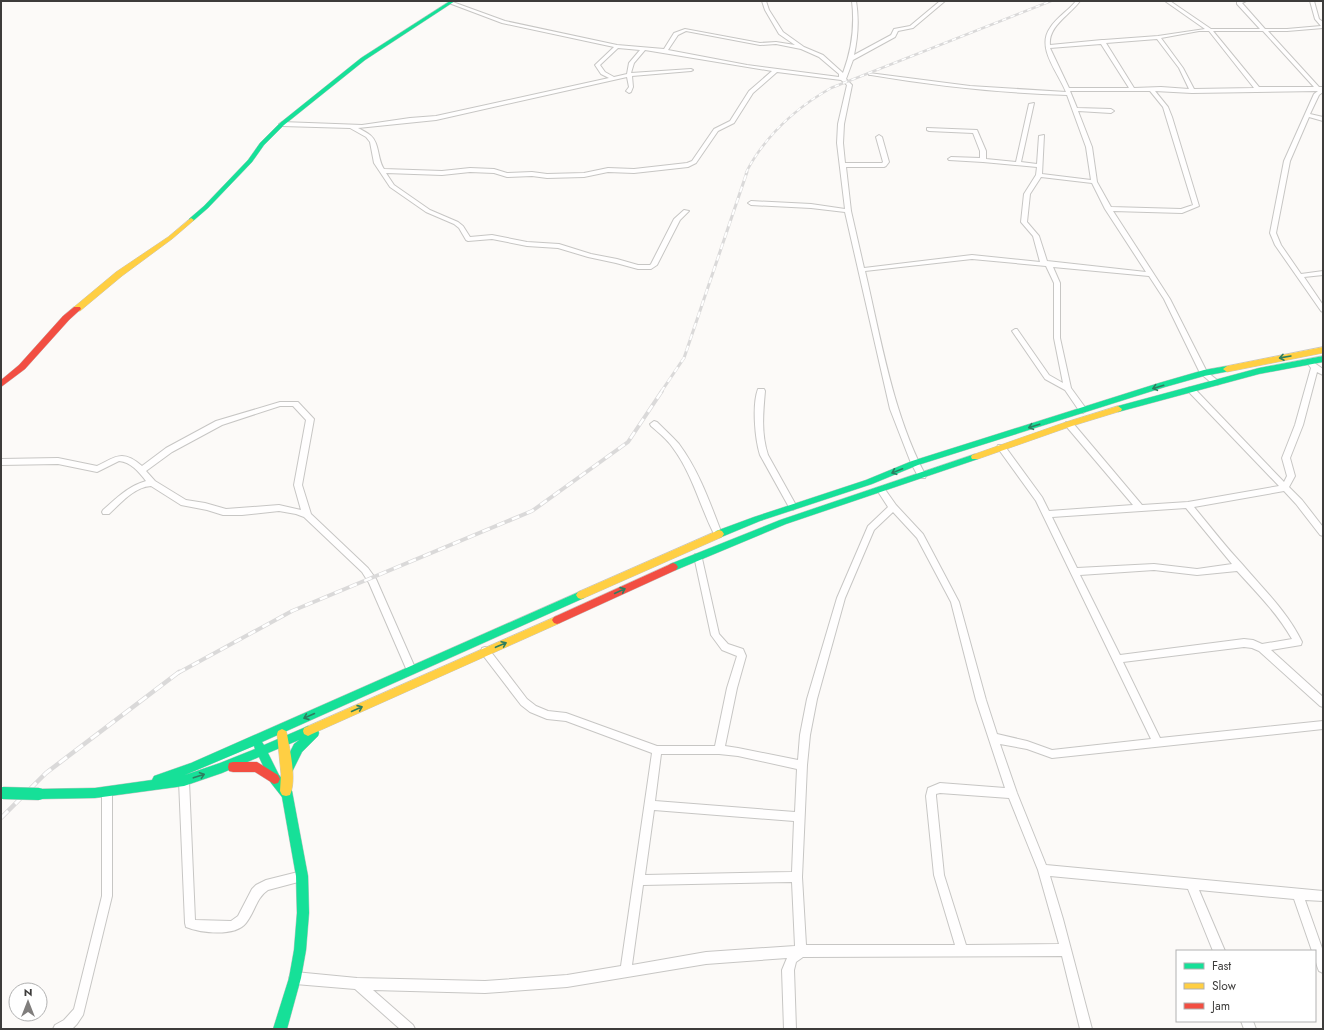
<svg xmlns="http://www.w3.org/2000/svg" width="1324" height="1030" font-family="Jost,sans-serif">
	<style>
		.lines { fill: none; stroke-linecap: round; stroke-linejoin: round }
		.street-casing { stroke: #c7c6c4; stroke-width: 2 }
		.fast-casing { stroke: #c7c6c4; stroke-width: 1 }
		.slow-casing { stroke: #c7c6c4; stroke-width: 1 }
		.jam-casing { stroke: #c7c6c4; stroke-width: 1 }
		.street { fill: #fffefe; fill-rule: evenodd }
		.fast { fill: #16e098; fill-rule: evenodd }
		.slow { fill: #ffcf43; fill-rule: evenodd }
		.jam { fill: #f24e42; fill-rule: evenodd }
		.rail-far3-casing { stroke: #dad9d9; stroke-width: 2.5 }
		.rail-far2-casing { stroke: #dad9d9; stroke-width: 3 }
		.rail-far1-casing { stroke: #dad9d9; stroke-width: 4 }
		.rail-casing { stroke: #dad9d9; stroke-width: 4.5 }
		.rail-far3 { stroke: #fff; stroke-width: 1.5; stroke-dasharray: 4.5; stroke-linecap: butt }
		.rail-far2 { stroke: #fff; stroke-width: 2; stroke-dasharray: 6; stroke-linecap: butt }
		.rail-far1 { stroke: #fff; stroke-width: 2.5; stroke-dasharray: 8; stroke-linecap: butt }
		.rail { stroke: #fff; stroke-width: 3; stroke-dasharray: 10; stroke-linecap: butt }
		.fast-bridge-casing { stroke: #c7c6c4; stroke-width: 13; stroke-linecap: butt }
		.fast-bridge { stroke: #16e098; stroke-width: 12 }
		.oneway { stroke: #2d7e60 }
	</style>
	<rect width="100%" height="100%" fill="#fcfaf8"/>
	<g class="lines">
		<g class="street-casing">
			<path id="street" d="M450 1 505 21 617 45 664 49 674 33 685 29 760 43 776 42 795 45 779 34 765 10 762 1H766L769 10 783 32 804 47 823 55 843 73C852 49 855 26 852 1H856C859 19 858 37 854 55L891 35 894 29 910 26 940 1H945L913 28 898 31 895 37 853 60 846 79 852 85 844 124 843 143 845 163H882L883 162 876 137 879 135 882 137 889 162 886 166 884 167H846L851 211 864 268 972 255 1040 262 1033 236 1021 222 1024 194 1036 175 1037 167 983 162 949 160 948 159 951 157 980 158V151L973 133 929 131 927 130V128L977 130 986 151V159L1016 162 1029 104 1034 103 1021 162 1037 164 1039 136 1044 135 1042 174 1091 180 1086 147 1067 95C1001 93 936 86 871 75H869V73L970 86 1066 92C1058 72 1036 48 1050 28 1057 17 1068 11 1076 1H1080C1070 15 1048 26 1050 45L1102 40H1104L1158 36 1205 29 1165 1H1170L1211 29H1260L1237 4V2L1246 1 1242 3 1265 29H1287L1321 26 1315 19 1310 1H1314L1319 19 1323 22V28L1287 31H1268L1319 87H1323V92L1319 95 1310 114 1323 117V121L1309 117 1290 161 1276 233 1281 245 1301 274 1323 271V275L1304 277 1323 305V312L1321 311 1275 245 1270 233 1284 161 1314 94 1318 91 1192 93 1155 91 1168 107 1172 117 1199 206 1182 213 1113 211 1170 299 1207 372 1221 383 1217 385H1214L1200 373 1164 299 1149 276 1053 267 1060 283V338L1071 388 1087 410 1083 413 1080 412 1065 390 1045 379 1012 331 1015 329H1017L1049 375 1063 383 1054 338V283L1046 266 972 259 865 271C881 339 893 415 926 476L925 478H919L911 463 890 409 845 212 811 208 751 205 748 203 751 201 811 204 845 209 837 143 838 124 847 85 841 80 777 72 753 93 734 123 718 131 696 163 688 167 634 173 608 172 584 177 547 178 532 176 507 177 494 173 470 172 442 175 386 173 394 185 430 210 458 222 463 226 470 237 492 235 527 242 559 244 591 254 617 259 638 265H650L651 264 674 219 684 210 689 211 680 220 657 265 651 269H638L616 263 588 257 558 248 527 246 492 239 468 241 466 240 459 228 454 224 426 212 390 187 374 163 370 142 366 137 350 128 282 126 279 124 282 122 362 125 410 118 436 116 609 78 601 74 595 65 614 47 502 23 449 3ZM686 31 760 45 776 44 801 49 819 57 839 74V77L747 65 668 50 678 35ZM1199 31H1209L1254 88 1194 89 1183 68 1161 38ZM1213 31H1263L1314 87H1259ZM1157 39 1179 68 1189 89 1161 87 1134 88 1106 43ZM1101 44 1129 88H1069L1050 48ZM618 48 640 50 629 63 627 74 614 77 605 72 600 65ZM645 50 772 71 749 91 730 121 714 129 692 161 687 163 634 169 608 168 584 173 547 174 532 172 507 173 494 169 470 168 442 171 384 169C377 159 380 143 370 135 366 132 362 130 358 128L436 120 627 77 629 87 626 91 629 93 631 92 633 87 632 76 691 71 693 70 691 69 631 73 634 63ZM1070 91H1150L1163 107 1166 117 1193 205 1181 209 1111 207 1097 182 1092 147 1078 111 1111 113 1114 111 1111 109 1077 108ZM1041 177 1092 183 1105 209 1146 272 1047 261 1039 236 1027 222 1030 194Z
				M1309 362H1313L1323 369V375L1317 372 1303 425 1290 458 1295 476 1289 487 1302 500 1323 527V536L1320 535 1296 504 1284 491 1194 507C1210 526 1225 546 1242 564 1264 590 1287 611 1302 642L1301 645 1271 650 1323 697V707L1320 706 1259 651 1252 648 1244 647 1123 662 1160 738 1323 721V729L1052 758 1027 749 1000 744 1017 793 1046 865 1323 891V901L1305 900 1323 951V973L1319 971C1316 964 1315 959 1315 951H1312L1294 899 1199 890 1225 951H1213L1188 889 1050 876 1063 919 1092 1029H1080L1062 956 803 957 796 962 794 970 796 1029H784L782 970 787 958 706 964 567 987 485 993 373 990 413 1025 415 1029H400L355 989 295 984 291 982 289 978 291 974 295 972 357 978 485 981 567 975 621 966 652 753 566 721 547 719 530 712 521 705 482 654 481 651 482 648 485 647 488 648 527 699 536 706 548 711 566 713 657 746H715L727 688 737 656 722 650 711 635 694 556 695 554H701L719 634 728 644 743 649 746 656 737 688 725 746 738 748 798 760 800 735 807 699 837 598 868 526 888 507 877 490 881 487 884 488 896 505 923 534 959 602 986 700 997 734 1027 741 1052 750 1151 739 1036 501 997 447 998 445H1004L1042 497 1049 511 1133 505 1066 426 1065 424 1066 422H1072L1142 505 1188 502 1279 486 1186 389 1190 387H1193L1284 482 1287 476 1282 458 1295 425 1311 368 1308 364ZM1186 508 1232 564 1197 569 1154 564 1077 568 1052 517ZM893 512 917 538 951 602 976 700 1005 788 940 783 928 788 926 796 934 875 955 945H806L802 877 807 765 810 735 817 699 845 598 874 530ZM1154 570 1197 575 1237 571C1257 593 1277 613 1292 639L1262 644 1253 640 1244 639 1120 655 1080 575ZM661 754H719L738 756 797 769 795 812 655 801ZM940 793 1009 798 1038 870 1059 944 966 945 944 875 936 796V794ZM654 810 794 821 792 872 645 875ZM792 882 795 946 706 952 632 965 643 885Z
				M758 389H764L765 391C763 413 761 434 768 455L797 507 793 510 790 509 760 455C755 439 752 405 758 389Z
				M280 402H298L314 419 302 485 311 514 368 568 376 579 416 670 414 673 411 674 408 673 369 583 362 572 304 517 296 514 279 511 242 515H223L207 510 181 505 151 486C134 487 121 503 109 514H103L102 512 103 510C117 498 128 486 146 481 139 472 131 462 119 461L97 472 58 464 1 465V459L58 458 97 466C116 457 122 449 142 466L166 448 216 421ZM280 406H293L306 420 294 485 301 510 279 505 226 509 205 503 186 500 155 481 146 471 172 452 222 425Z
				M654 421 657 422C664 429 672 436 679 444 699 471 710 503 722 534L721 536H715C700 507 693 475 673 448 667 439 659 433 651 426L650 424Z
				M184 776 187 778 189 781 195 920 231 921 238 916 252 889 256 885 266 880 302 871 306 872 307 876 306 880 302 881 268 890C256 898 255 912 246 923 235 937 201 933 186 927L185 923 179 781 181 778Z
				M107 787 111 789 112 792V896L83 1015 77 1024 72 1029H53L55 1025 64 1020 74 1009 102 896V792L103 789Z
				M1241 1021H1253L1256 1029H1244Z"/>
		</g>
		<g class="fast-casing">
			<path id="fast" d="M450 1H455L365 60 284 125 264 145 252 162 208 208 193 221H189V219L204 206 248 160 260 143 280 123 361 58Z
				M1323 356V362L1259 374 1118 412 1114 409 1118 406 1259 368Z
				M1227 366 1230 367 1231 369 1230 371 1204 376 1165 387 918 465 872 484 760 521 719 538 716 537 714 534 716 531 754 517 866 480 912 461 1159 383 1204 370Z
				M975 454 978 455 979 457 978 459 786 524 676 570H670L668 567 670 564 780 520Z
				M581 591 584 592 586 595 584 598 262 742 264 745 308 726 318 730 319 733 318 736 302 752 292 772 288 773 284 772 282 768 294 744 299 740 268 753 279 775 292 791 308 876 309 913 306 950 301 978 287 1029H273L289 978 294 950 297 913 296 876 282 797 271 783 259 757 222 773 184 786 95 798 39 799 35 798 33 794 35 790 39 789 95 788 152 780 154 776 191 763ZM254 746 255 749 220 763 185 775Z"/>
		</g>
		<g class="slow-casing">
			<path id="slow" d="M191 218 194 220 193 221 172 239 122 276 80 311H74V307L116 272 168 237Z
				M1323 347V353L1227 372 1223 369 1227 366Z
				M1118 406 1122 409 1121 411 1072 426 978 459H972L971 457 972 455 1066 422Z
				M719 530 722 531 724 534 722 537 584 598 581 599 578 598 576 595 578 592Z
				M557 616 560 617 562 620 560 623 312 734 308 736 304 734 303 731 304 728Z
				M282 729 286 731 287 734C290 751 297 779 290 795L286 796 282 795 280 791 281 774 277 734 278 731Z"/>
		</g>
		<g class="jam-casing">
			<path id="jam" d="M74 307H80L81 309 69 320 25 369 1 387V380L19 365 63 316Z
				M673 563 676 564 678 567 676 570 560 623 557 624 554 623 552 620 554 617Z
				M233 762H257L278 775 280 779 278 783 274 784 255 772H233L229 771 228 767 229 763Z"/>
		</g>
		<use href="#street" class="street"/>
		<use href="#fast" class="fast"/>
		<use href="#slow" class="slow"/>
		<use href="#jam" class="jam"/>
		<g class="rail-far3-casing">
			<path id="rail-far3" d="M746 173C749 166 753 160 757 154 777 125 801 105 831 88L1051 1"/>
		</g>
		<g class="rail-far2-casing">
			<path id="rail-far2" d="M661 392 684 358 747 172"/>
		</g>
		<g class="rail-far1-casing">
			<path id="rail-far1" d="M178 673 292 611 532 511 628 442 662 391"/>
		</g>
		<g class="rail-casing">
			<path id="rail" d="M1 818 46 773 179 672"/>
		</g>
		<use href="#rail-far3" class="rail-far3"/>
		<use href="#rail-far2" class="rail-far2"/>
		<use href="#rail-far1" class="rail-far1"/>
		<use href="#rail" class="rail"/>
		<g class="fast-bridge-casing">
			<path id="fast-bridge" d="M3 793 39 794"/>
		</g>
		<use href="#fast-bridge" class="fast-bridge"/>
	</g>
	<defs><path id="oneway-shaft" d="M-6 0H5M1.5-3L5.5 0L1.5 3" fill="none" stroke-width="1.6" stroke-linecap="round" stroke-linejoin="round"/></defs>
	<g class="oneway">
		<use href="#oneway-shaft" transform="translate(1285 357) rotate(170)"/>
		<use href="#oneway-shaft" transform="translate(1158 387) rotate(163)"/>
		<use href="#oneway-shaft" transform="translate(1034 426) rotate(162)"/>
		<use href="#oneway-shaft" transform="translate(897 471) rotate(158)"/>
		<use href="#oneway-shaft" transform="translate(620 591) rotate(-25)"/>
		<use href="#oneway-shaft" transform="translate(501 645) rotate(-23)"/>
		<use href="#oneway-shaft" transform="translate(357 709) rotate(-24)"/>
		<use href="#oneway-shaft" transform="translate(309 716) rotate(156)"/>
		<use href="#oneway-shaft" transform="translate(199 776) rotate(-18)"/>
	</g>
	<rect width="1324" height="1030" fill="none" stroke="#3d3c3b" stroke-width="4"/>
	<rect x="1176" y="950" width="140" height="72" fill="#ffffff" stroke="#b1b1b1"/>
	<rect x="1184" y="963" width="20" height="6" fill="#16e098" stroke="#b1b1b1"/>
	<text x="1212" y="970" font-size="12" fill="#3d3c3b">Fast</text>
	<rect x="1184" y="983" width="20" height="6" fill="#ffcf43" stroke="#b1b1b1"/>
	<text x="1212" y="990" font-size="12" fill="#3d3c3b">Slow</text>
	<rect x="1184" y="1003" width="20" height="6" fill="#f24e42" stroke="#b1b1b1"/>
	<text x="1212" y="1010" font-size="12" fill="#3d3c3b">Jam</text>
	<g transform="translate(28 1002)"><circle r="19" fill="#ffffff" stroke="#b1b1b1"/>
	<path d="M0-3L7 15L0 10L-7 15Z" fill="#807e7d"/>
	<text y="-6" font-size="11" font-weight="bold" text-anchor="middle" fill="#3d3c3b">N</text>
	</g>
</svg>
